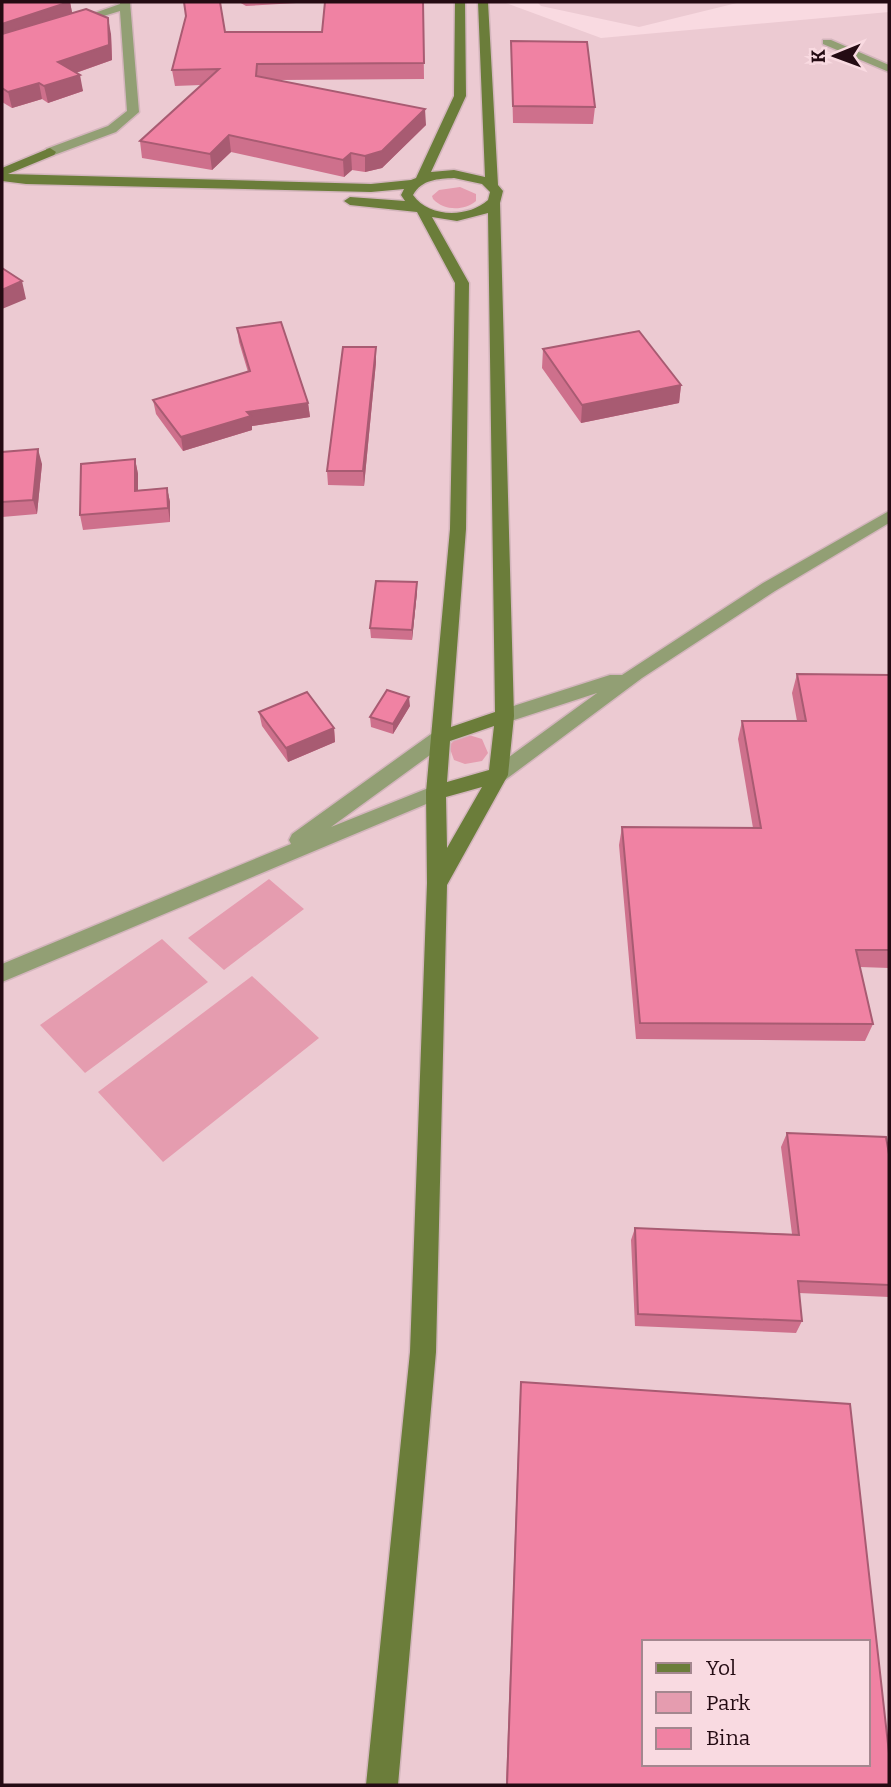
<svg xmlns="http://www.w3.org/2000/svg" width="891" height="1787" font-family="Bitter,serif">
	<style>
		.built { fill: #eccad2; fill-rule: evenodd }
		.green { fill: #e59caf }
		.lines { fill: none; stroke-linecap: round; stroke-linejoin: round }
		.street-casing { stroke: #d3b5bc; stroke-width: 3 }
		.secondary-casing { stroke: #d3b5bc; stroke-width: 3 }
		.street { fill: #929f74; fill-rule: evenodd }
		.secondary { fill: #6b7d3a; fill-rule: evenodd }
		.wall { fill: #ce708c }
		.shaded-wall { fill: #a85b72 }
		.building { fill: #f082a3; stroke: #a85b72; stroke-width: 2; fill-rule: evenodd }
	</style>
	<rect width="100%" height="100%" fill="#f9dae1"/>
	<path class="built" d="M2 2H503L601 38 889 12V1785H2ZM644 1642H868V1764H644Z
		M537 2H741L639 27 541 6Z"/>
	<path class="green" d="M460 187 476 194V201C464 211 444 211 433 199L432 196 439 190Z
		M469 735 482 739 488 753 482 761 465 764 454 760 449 746 456 738Z
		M269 879 304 909 224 970 188 938Z
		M162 939 208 982 85 1073 40 1025Z
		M252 976 319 1038 163 1162 98 1092Z"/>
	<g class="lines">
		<g class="street-casing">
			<path id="street" d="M120 2H130L139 112 116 132 54 155H46V149L108 126 127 111 120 11 74 25 69 22 120 4Z
				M823 40H831L889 65V72L823 44Z
				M889 511V523L775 591 642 678 505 780 498 782 491 780 488 775 491 770 597 693 505 723 498 721 496 716 498 711 610 675H622L763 583Z
				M441 730 448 732 451 737 448 742 331 827 436 785 443 787 446 792 443 797 2 982V964L291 844 289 840 292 834 434 732Z"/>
		</g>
		<g class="secondary-casing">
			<path id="secondary" d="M455 2H465L466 96 431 172 454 170 485 177 478 2H488L498 185 503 191 500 203 514 716 508 775 447 885 436 1352 398 1785H366L410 1352 427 883 426 792 450 529 455 283 417 212 350 205 344 201 350 197 405 201 401 195 404 189 371 192 26 184 2 181V168L50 148 56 152 54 155 8 174 371 184 411 180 416 178 454 96ZM454 178 482 184 490 192 488 200C468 218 429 218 413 195 422 179 438 179 454 178ZM488 213 495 712 451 727 466 529 469 283 432 217 457 221ZM494 726 489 770 447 782 450 741ZM482 787 447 848 446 797Z"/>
		</g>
		<use href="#street" class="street"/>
		<use href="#secondary" class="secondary"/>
	</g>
	<path class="wall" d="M2 2H70L72 13 111 34 112 60 76 73 83 91 48 103 42 99 12 108 2 102Z
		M239 2H313L246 6Z
		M423 2 424 79 278 80 426 125 382 168 365 172 352 170 344 177 231 152 212 170 142 158 140 141 201 85 175 86 172 70 186 16 225 32H322Z
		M511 41 595 107 593 124 513 123Z
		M237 328 308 403 310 417 252 426V430L183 451 156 414 153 400 248 372 239 342Z
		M543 349 681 385 679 403 581 423 542 368Z
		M376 362 364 486 328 485 327 471Z
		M2 452 42 464 37 514 2 517Z
		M135 459 138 474V490L167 488 170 502V522L83 530 80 515Z
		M417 592 412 640 371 638 370 628Z
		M797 674 889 675V968L860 967 873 1024 865 1041 636 1039 619 845 622 827 753 828 738 739 742 721H797L792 693Z
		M410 706 393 734 371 727 370 717Z
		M259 712 334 728 335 742 288 762 262 726Z
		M787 1133 889 1154V1297L799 1293 802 1321 796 1333 635 1326 631 1240 635 1228 792 1234 781 1147Z
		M521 1382 889 1785H506L520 1394Z"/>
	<path class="shaded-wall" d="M70 2 73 17 2 40V24Z
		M108 18 111 34 112 60 61 78 58 62Z
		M80 75 83 91 48 103 44 86Z
		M39 83 42 99 12 108 8 92Z
		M425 109 426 125 382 168 365 172V156Z
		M229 135 231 152 212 170 210 154Z
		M351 153 352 170 344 177 343 160Z
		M22 281 26 299 2 309V290Z
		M376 347V362L364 486 363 471Z
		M681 385 679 403 581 423 582 405Z
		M308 403 310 417 252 426V430L183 451 181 437 247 412Z
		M38 449 42 464 37 514 33 500Z
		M135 459 138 474V505L135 491Z
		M167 488 170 502V522L168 508Z
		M417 582V592L412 640V630Z
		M409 697 410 706 393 734V724Z
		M334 728 335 742 288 762 286 748Z"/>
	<path class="building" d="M2 2H69L2 24Z
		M184 2H220L225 32H322L325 2H423L424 63 257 64 256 76 425 109 382 151 365 156 351 153 343 160 229 135 210 154 140 141 219 69 172 70 186 16Z
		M86 9 108 18 109 45 58 62 80 75 44 86 39 83 8 92 2 88V34Z
		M511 41 587 42 595 107 513 106Z
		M2 268 22 281 2 290Z
		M281 322 308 403 247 412 251 416 181 437 153 400 250 371 237 328Z
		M639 331 681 385 582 405 543 349Z
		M343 347H376L363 471H327Z
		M38 449 33 500 2 502V452Z
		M135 459V491L167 488 168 508 80 515 81 464Z
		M376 581 417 582 412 630 370 628Z
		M797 674 889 675V950H856L873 1024 640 1023 622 827 761 828 742 721H806Z
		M387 690 409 697 393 724 370 717Z
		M307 692 334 728 286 748 259 712Z
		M787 1133 886 1137 889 1154V1285L798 1281 802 1321 638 1314 635 1228 799 1235Z
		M521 1382 850 1404 889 1753V1785H507ZM644 1642H868V1764H644Z"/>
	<rect width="891" height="1787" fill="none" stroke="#240b13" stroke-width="7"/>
	<rect x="642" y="1640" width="228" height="126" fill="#f9dae1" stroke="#a4878f" stroke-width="2"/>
	<rect x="656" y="1663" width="35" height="10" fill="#6b7d3a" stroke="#a4878f" stroke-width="2"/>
	<text x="706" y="1675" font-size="21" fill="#240b13">Yol</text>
	<rect x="656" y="1692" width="35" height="21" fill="#e59caf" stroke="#a4878f" stroke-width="2"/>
	<text x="706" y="1710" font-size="21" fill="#240b13">Park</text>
	<rect x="656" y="1728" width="35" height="21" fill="#f082a3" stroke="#a4878f" stroke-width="2"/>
	<text x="706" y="1745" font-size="21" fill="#240b13">Bina</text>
	<g transform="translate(835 56) rotate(269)" stroke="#f9dae1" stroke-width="5" paint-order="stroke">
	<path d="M0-5L12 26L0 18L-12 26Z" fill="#240b13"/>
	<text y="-10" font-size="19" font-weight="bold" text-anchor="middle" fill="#240b13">K</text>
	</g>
</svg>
